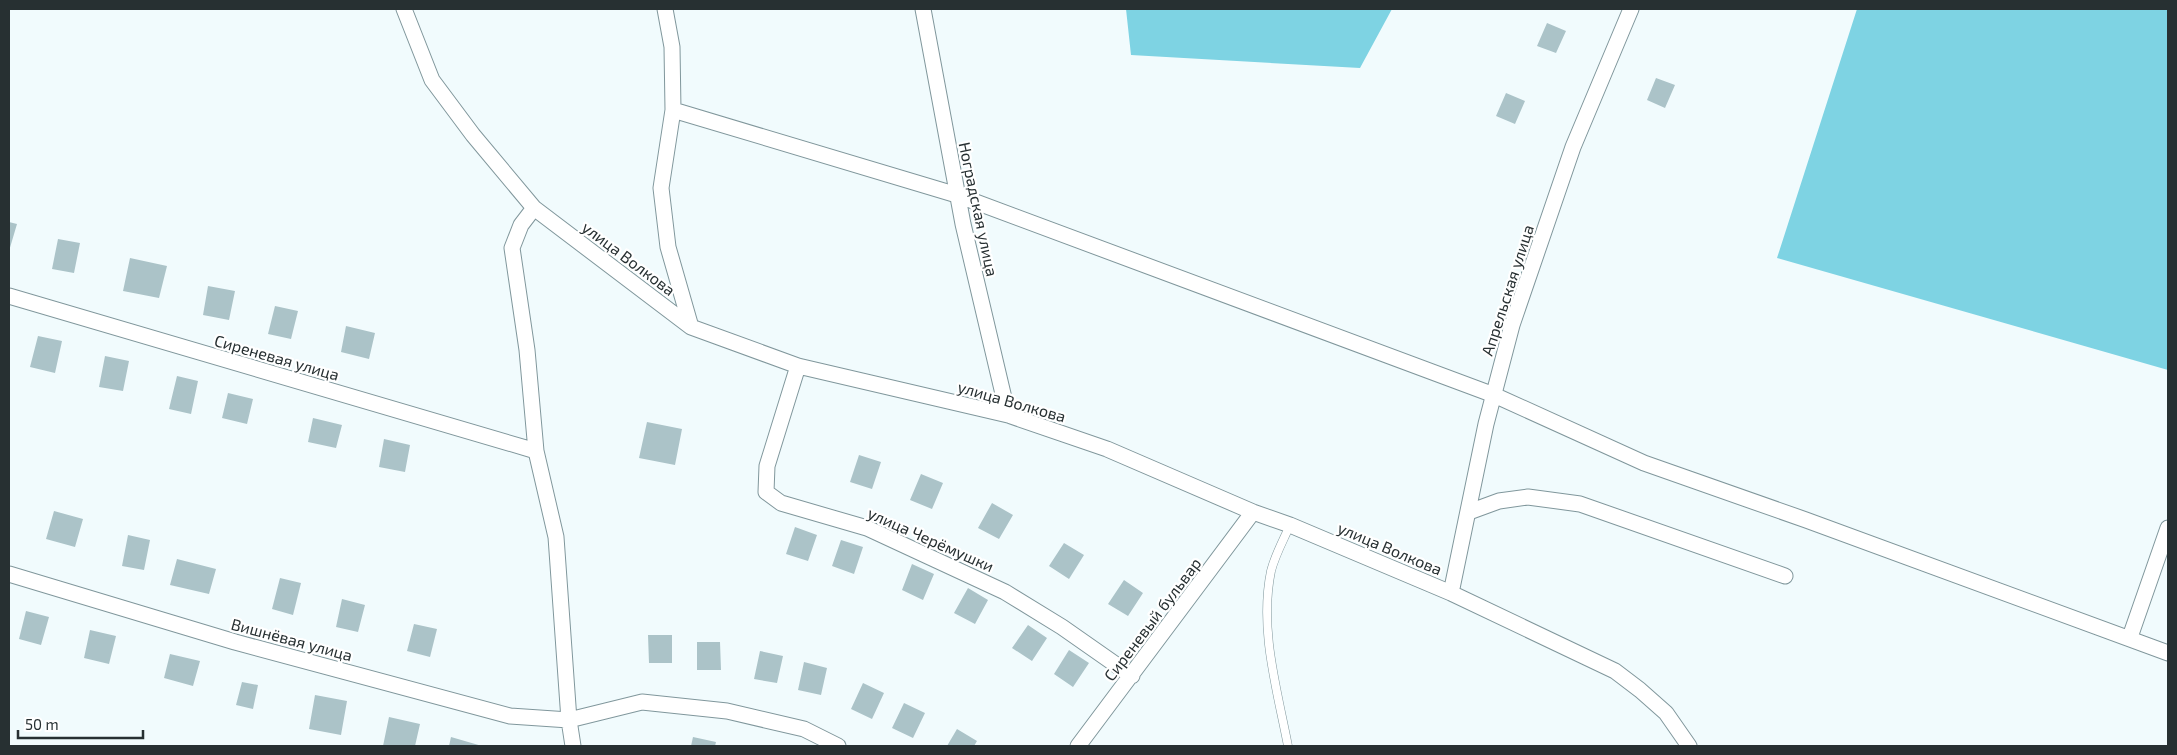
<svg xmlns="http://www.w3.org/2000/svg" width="2177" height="755" font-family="'Exo 2',sans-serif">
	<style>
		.forest { fill: #7ed3e3 }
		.building { fill: #abc3c8 }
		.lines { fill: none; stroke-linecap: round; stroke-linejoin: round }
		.service-casing { stroke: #80979c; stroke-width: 9 }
		.minor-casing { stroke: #80979c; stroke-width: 17 }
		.service { stroke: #fff; stroke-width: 8 }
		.minor { stroke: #fff; stroke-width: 15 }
		.labels { text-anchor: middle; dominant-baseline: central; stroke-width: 4.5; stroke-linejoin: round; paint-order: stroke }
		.street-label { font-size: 16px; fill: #273032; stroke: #fff }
	</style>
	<rect width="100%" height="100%" fill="#f1fbfd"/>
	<path class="forest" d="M1126 9H1392L1360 68 1131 55Z
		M1857 9H2168V370L1777 258Z"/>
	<path class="building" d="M1547 23 1566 31 1556 53 1537 46Z
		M1656 78 1675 85 1665 108 1647 100Z
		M1506 93 1525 101 1515 124 1496 116Z
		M9 222 17 224 9 251Z
		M58 239 80 243 74 273 52 269Z
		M130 258 167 266 159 298 123 291Z
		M208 286 235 291 229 320 203 315Z
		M275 306 298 311 291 339 268 334Z
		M346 326 375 333 369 359 341 352Z
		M38 336 62 341 55 373 30 367Z
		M105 356 129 361 123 391 99 387Z
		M177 376 198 381 191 414 169 409Z
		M228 393 253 399 247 424 222 418Z
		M313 418 342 425 336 448 308 442Z
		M647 422 682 429 675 465 639 458Z
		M384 439 410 445 405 472 379 467Z
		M859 455 881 462 872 489 850 482Z
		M921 474 943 483 932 509 910 500Z
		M992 503 1013 515 999 539 978 528Z
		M54 511 83 519 75 547 46 539Z
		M795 527 817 535 808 561 786 554Z
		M128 535 150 540 144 570 122 566Z
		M841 540 863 547 854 574 832 566Z
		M1064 543 1084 555 1069 579 1049 566Z
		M177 559 216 569 209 594 170 585Z
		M912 564 934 574 923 600 902 590Z
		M280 578 301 583 293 615 272 609Z
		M1124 580 1143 593 1128 616 1108 604Z
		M968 588 988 600 975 624 954 613Z
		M342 599 365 605 358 632 336 627Z
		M26 611 49 617 41 645 19 639Z
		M414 624 437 629 430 657 407 651Z
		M1028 625 1047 638 1032 661 1012 648Z
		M90 630 116 636 109 664 84 658Z
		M648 635H672V663H649Z
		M697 642H720L721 670H697Z
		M1069 650 1089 663 1073 687 1054 674Z
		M760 651 783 656 777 683 754 679Z
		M170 654 200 661 193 686 164 678Z
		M804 662 827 668 821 695 798 690Z
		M242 682 258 685 253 709 236 705Z
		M863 683 884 693 872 719 851 709Z
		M315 695 347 701 341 735 309 729Z
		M904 703 925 713 913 738 892 728Z
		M389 717 420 724 415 746H383Z
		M957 729 977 741 974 746H947Z
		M451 737 482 746H449Z
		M693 737 716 742 715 746H691Z"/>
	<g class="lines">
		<g class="service-casing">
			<path id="service" d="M1288 746C1277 689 1259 629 1271 571 1275 555 1284 539 1290 525"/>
		</g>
		<g class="minor-casing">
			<path id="minor" d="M404 9 432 80 473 135 534 208 691 327 798 366 1008 415 1107 449 1253 512 1290 525 1451 593 1615 671 1640 690 1666 713 1689 746
				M665 9 672 47 673 110 661 188 668 247 691 327
				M923 9 963 224 1008 415
				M673 110 957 195 1494 395 1644 463 1806 520 2168 653
				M534 208 521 225 512 248 527 350 536 451 556 537 569 720 573 746
				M9 296 536 451
				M798 366 767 466 766 492 781 503 867 528 1005 592 1062 627 1132 676
				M1469 512 1499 501 1528 497 1580 504 1785 576
				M9 574 235 642 510 716 569 720 642 702 727 711 804 729 838 746
				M1451 593 1486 424 1512 325 1573 147 1631 9
				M2130 637 2168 528
				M1078 746 1253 512"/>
		</g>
		<use href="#service" class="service"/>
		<use href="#minor" class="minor"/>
	</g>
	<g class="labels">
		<g class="street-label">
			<text transform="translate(979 209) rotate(78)">Ноградская улица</text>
			<text transform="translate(629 258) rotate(37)">улица Волкова</text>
			<text transform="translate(1507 290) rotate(-72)">Апрельская улица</text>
			<text transform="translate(277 357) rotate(16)">Сиреневая улица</text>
			<text transform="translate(1012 401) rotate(16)">улица Волкова</text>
			<text transform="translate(931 539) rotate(24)">улица Черёмушки</text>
			<text transform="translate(1390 548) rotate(23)">улица Волкова</text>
			<text transform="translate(1152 619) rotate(-53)">Сиреневый бульвар</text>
			<text transform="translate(292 639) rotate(15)">Вишнёвая улица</text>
		</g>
	</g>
	<rect width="2177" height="755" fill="none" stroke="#273032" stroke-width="20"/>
	<path d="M18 730v8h125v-8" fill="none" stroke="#273032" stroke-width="2.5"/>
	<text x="25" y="730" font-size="15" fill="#273032" stroke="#ffffff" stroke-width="4" paint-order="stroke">50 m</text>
</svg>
